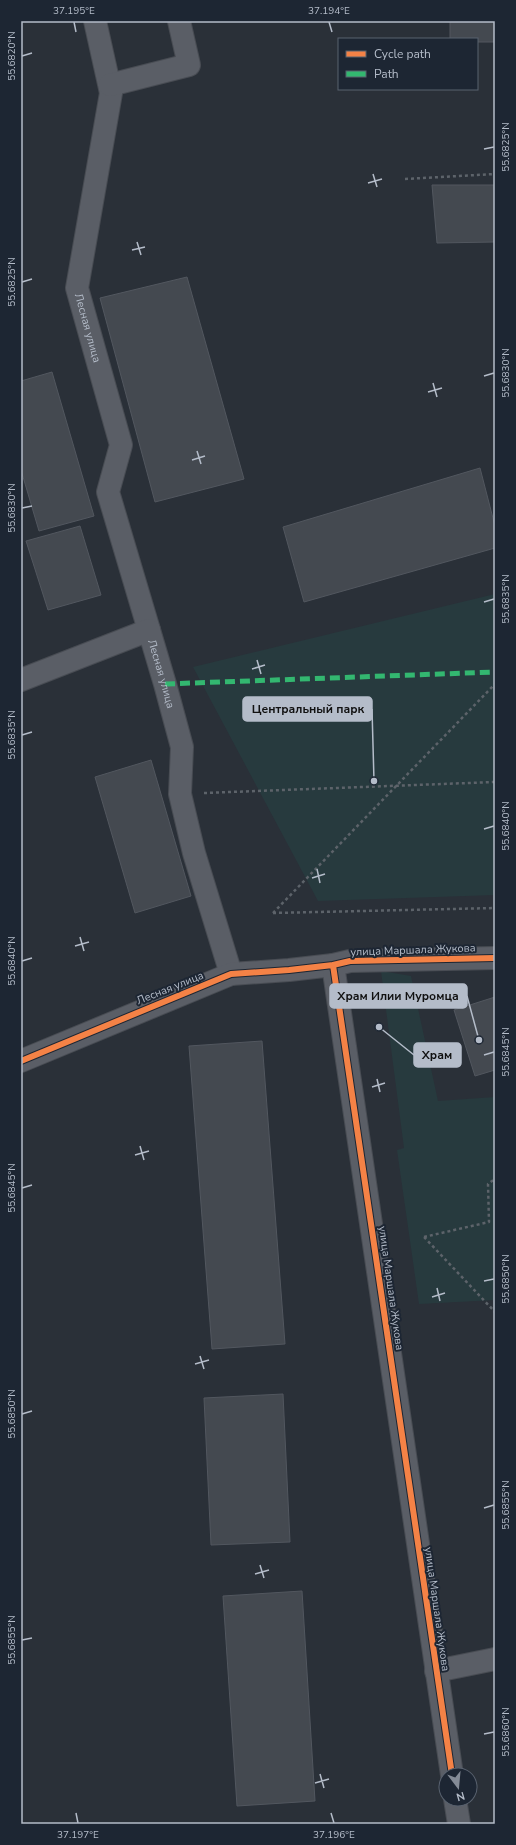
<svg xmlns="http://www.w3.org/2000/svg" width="516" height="1845" font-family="'Nunito Sans',sans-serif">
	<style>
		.green { fill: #273a3e }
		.building { fill: #444950; stroke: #52575f }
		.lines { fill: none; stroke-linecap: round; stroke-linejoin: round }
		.minor-casing { stroke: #484c53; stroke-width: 24 }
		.path { stroke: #5d636a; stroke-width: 2.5; stroke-dasharray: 3 3; stroke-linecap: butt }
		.minor { stroke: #5a5e66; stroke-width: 22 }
		.quiet { stroke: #33b770; stroke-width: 5; stroke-dasharray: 10 5; stroke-linecap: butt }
		.cycleway-casing { stroke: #1d2633; stroke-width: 8 }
		.cycleway { stroke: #f48246; stroke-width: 6 }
		.ticks { fill: none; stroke: #b4bcc9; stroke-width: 1.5 }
		.labels { text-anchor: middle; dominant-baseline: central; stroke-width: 4; stroke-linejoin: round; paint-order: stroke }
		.street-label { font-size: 11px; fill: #b4bcc9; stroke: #1d2633 }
		.leader { fill: none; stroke: #b4bcc9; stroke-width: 1.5 }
		.callout-dot { fill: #b4bcc9; stroke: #1d2633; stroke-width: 1.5 }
		.callout { fill: #b4bcc9; stroke: #b4bcc9; stroke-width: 1.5 }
		.callout-label { font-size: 12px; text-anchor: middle; font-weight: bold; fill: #111 }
		.neatline { fill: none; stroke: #b4bcc9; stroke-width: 1.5 }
		.ticks-label { font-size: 10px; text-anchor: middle; fill: #b4bcc9 }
	</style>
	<rect width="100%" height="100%" fill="#2a3038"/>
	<path class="green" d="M495 594V895L318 901 193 667Z
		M381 971 411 976 438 1101 495 1097V1300L419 1304 397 1150 404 1148Z"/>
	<path class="building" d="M450 21H495V42H477V39H450Z
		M432 185H495V242L437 243Z
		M187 277 244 479 155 502 100 298Z
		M52 372 94 516 39 531 21 470V381Z
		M480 468 495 526V548L304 602 283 527Z
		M80 526 101 595 48 610 26 541Z
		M151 760 191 896 135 913 95 777Z
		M495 997V1070L475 1076 454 1010Z
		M262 1041 285 1344 212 1349 189 1046Z
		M283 1394 290 1542 211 1545 204 1398Z
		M302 1591 315 1801 237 1806 223 1596Z"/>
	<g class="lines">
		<g class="minor-casing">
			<g id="minor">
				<path id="s1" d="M95 21 111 93 77 288 121 445 108 492 149 630"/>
				<path d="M110 85 189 65 179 21"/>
				<path id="s2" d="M21 680 149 630 165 684 182 747 180 794 194 853 231 974"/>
				<path d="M21 1061 231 974 289 970 333 965"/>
				<path d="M436 1671 495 1659"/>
				<path d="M452 1775 333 965 350 961 495 958"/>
				<path d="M455 1799 459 1824"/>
			</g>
		</g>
		<path class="path" d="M405 179 495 174
			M204 793 495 782
			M273 913 495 684
			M273 913 495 908
			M424 1237 489 1222 488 1184 495 1179
			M424 1237 495 1312"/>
		<use href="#minor" class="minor"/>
		<path class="quiet" d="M165 684 495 672"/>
		<g class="cycleway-casing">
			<path id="cycleway" d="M21 1061 231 974 289 970 333 965
				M452 1775 333 965 350 961 495 958"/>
		</g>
		<use href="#cycleway" class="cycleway"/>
	</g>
	<path class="ticks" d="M74 22 76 32M329 22 332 32M22 56 32 53M484 149 494 147M373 174 377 187M368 183 382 179M137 242 141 255M132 250 145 247M22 282 32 279M484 376 494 373M433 383 437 397M428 392 442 388M197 451 201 464M192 460 205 456M22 508 32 506M484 602 494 599M257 660 261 674M252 669 265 665M22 735 32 732M484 829 494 826M317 869 320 883M312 878 325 874M80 937 84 951M75 946 89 942M22 961 32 958M484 1055 494 1052M377 1079 380 1092M372 1087 385 1083M140 1146 144 1160M135 1155 149 1151M22 1188 32 1185M484 1281 494 1279M437 1288 440 1301M432 1297 445 1293M200 1356 204 1369M195 1364 209 1360M22 1414 32 1411M484 1508 494 1505M260 1565 264 1578M255 1574 269 1570M22 1640 32 1638M484 1734 494 1732M320 1774 324 1788M315 1783 329 1779M76 1813 78 1823M331 1813 334 1823"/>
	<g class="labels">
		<g class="street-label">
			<text stroke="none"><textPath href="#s1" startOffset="313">Лесная улица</textPath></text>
			<text stroke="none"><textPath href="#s2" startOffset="183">Лесная улица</textPath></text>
			<text transform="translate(413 950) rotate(-2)">улица Маршала Жукова</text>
			<text transform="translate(170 988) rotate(-22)">Лесная улица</text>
			<text transform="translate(391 1288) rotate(82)">улица Маршала Жукова</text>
			<text transform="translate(437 1609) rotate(82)">улица Маршала Жукова</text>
		</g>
	</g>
	<path class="leader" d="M374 781L372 709M479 1040L467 996M379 1027L414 1055"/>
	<g class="callout-dot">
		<circle cx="374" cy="781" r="4"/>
		<circle cx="479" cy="1040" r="4"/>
		<circle cx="379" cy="1027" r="4"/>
	</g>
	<g class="callout">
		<rect x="243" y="697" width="129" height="24" rx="4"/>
		<rect x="330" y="984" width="137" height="24" rx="4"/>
		<rect x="414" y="1043" width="47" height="24" rx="4"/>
	</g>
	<g class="callout-label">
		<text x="308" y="713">Центральный парк</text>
		<text x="398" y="1000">Храм Илии Муромца</text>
		<text x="437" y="1059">Храм</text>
	</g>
	<rect width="516" height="1845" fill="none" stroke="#1d2633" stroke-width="44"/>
	<rect x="338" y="38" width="140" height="52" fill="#1d2633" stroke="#59626f"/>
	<rect x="346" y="51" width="20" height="6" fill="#f48246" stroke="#59626f"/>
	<text x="374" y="58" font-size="12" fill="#b4bcc9">Cycle path</text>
	<rect x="346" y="71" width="20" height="6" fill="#33b770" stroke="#59626f"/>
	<text x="374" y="78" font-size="12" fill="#b4bcc9">Path</text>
	<g transform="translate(458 1787) rotate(164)"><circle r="19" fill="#1d2633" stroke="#59626f"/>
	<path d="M0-3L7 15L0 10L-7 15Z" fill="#848b96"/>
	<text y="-6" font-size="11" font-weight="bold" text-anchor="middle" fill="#b4bcc9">N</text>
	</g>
	<rect x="22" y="22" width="472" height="1801" class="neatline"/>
	<g class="ticks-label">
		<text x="74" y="14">37.195°E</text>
		<text x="329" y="14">37.194°E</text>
		<text transform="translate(11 56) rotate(-90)" y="4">55.6820°N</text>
		<text transform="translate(505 147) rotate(-90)" y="4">55.6825°N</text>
		<text transform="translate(11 282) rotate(-90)" y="4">55.6825°N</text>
		<text transform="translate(505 373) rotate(-90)" y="4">55.6830°N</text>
		<text transform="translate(11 508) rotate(-90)" y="4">55.6830°N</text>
		<text transform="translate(505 599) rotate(-90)" y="4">55.6835°N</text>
		<text transform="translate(11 735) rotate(-90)" y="4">55.6835°N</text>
		<text transform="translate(505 826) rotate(-90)" y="4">55.6840°N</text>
		<text transform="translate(11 961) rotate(-90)" y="4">55.6840°N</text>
		<text transform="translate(505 1052) rotate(-90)" y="4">55.6845°N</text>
		<text transform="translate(11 1188) rotate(-90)" y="4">55.6845°N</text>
		<text transform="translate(505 1279) rotate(-90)" y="4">55.6850°N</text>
		<text transform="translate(11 1414) rotate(-90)" y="4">55.6850°N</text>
		<text transform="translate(505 1505) rotate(-90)" y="4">55.6855°N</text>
		<text transform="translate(11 1640) rotate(-90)" y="4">55.6855°N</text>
		<text transform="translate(505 1732) rotate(-90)" y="4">55.6860°N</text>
		<text x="78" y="1838">37.197°E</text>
		<text x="334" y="1838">37.196°E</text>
	</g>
</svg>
